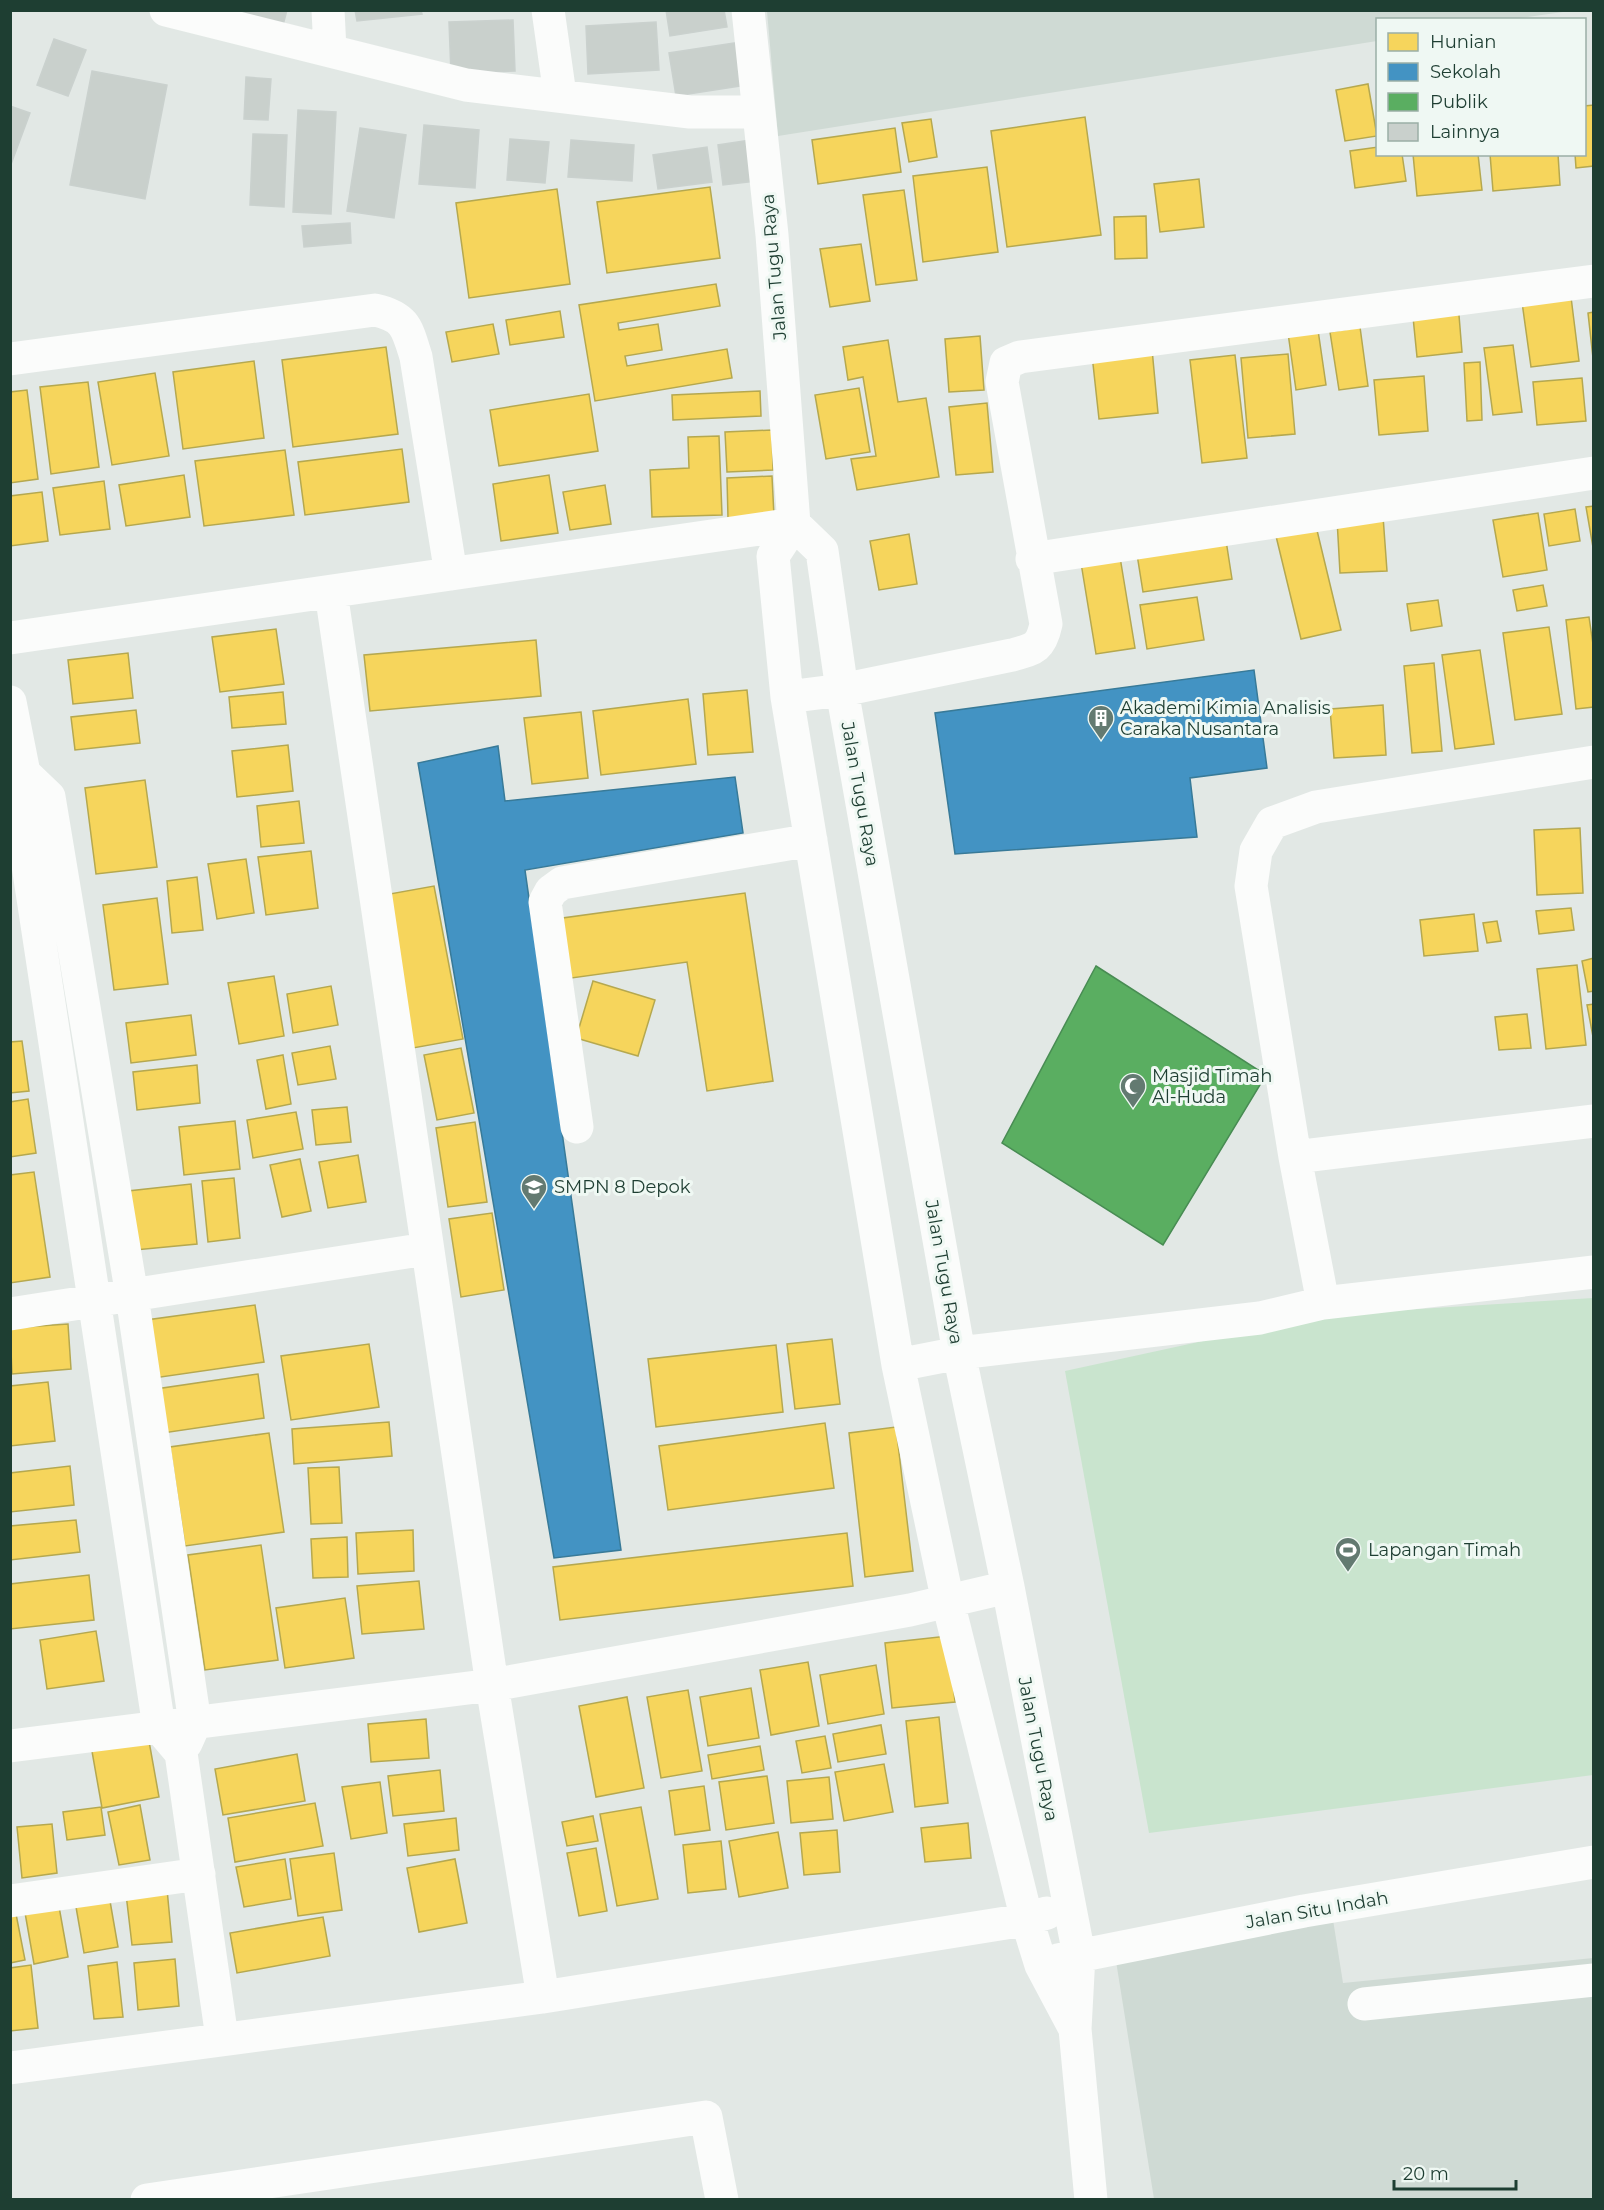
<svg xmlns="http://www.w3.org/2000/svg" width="1604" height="2210" font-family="Montserrat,sans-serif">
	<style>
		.built { fill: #cfdad4 }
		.green { fill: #c9e4ce }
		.homes { fill: #f6d55c; stroke: #b5a84f; stroke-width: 1.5 }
		.schools { fill: #4393c3; stroke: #387a98; stroke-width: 1.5 }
		.public { fill: #5aae61; stroke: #488c53; stroke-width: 1.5 }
		.building { fill: #c9d0cc; stroke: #cad1ce; stroke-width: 1.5 }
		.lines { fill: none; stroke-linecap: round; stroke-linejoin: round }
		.minor { stroke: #fbfcfb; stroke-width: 33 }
		.labels { text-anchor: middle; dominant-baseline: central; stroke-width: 6; stroke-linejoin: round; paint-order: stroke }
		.street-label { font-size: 18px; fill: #1e3e32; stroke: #eff8f3 }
		.poi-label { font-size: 18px; fill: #1e3e32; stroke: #eff8f3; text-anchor: start }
	</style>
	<rect width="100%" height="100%" fill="#e2e8e5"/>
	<path class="built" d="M767 11H1570L1513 19 1378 20 1377 41 778 136Z
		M1331 1907 1343 1983 1593 1958V2199H1154L1112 1936Z"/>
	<path class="green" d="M1593 1298V1775L1149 1833 1065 1371 1323 1315Z"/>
	<path class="homes" d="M1368 84 1377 136 1345 141 1336 90Z
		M1594 105V166L1576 168 1575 154H1584V106Z
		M1085 117 1101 235 1007 247 991 131Z
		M931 119 937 157 909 162 902 123Z
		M895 128 901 172 818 184 812 140Z
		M1378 147V154H1402L1406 181 1355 188 1350 151Z
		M1413 154H1478L1482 190 1417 196Z
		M1490 154H1558L1560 185 1493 191Z
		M987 167 998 252 923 262 913 176Z
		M1199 179 1204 227 1160 232 1154 184Z
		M710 187 720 258 607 273 597 202Z
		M557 189 570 284 469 298 456 203Z
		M904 190 917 280 876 285 863 195Z
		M1146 216 1147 258 1115 259 1114 217Z
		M861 244 870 301 830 307 820 249Z
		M716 284 720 306 618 323 619 330 658 324 662 350 625 356 627 366 727 349 732 378 595 401 579 305Z
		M1570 289 1579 361 1531 367 1521 295Z
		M1458 303 1462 352 1417 357 1412 307Z
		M560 311 564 337 510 345 506 320Z
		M1594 312V358H1593L1588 313Z
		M493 324 499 354 452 362 446 332Z
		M1360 327 1368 386 1339 390 1330 332Z
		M1318 330 1326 385 1296 390 1288 333Z
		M980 336 984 390 949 392 945 339Z
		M888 340 898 402 926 398 939 477 857 490 851 459 876 456 863 377 848 380 843 347Z
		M1513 345 1522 412 1493 415 1484 348Z
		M386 347 398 434 293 447 282 360Z
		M1152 349 1158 413 1099 419 1092 355Z
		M1288 354 1295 434 1248 438 1241 358Z
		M1235 355 1247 458 1202 463 1190 360Z
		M254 361 264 438 183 449 173 372Z
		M1480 362 1482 420 1467 421 1464 363Z
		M155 373 169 456 112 465 98 382Z
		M1424 376 1428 431 1379 435 1374 380Z
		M1582 378 1586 421 1537 425 1533 382Z
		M88 382 99 467 51 474 40 387Z
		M859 388 870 452 826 459 815 395Z
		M27 390 38 479 10 483V392Z
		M760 391 761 416 673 420 672 395Z
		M589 394 598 451 499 466 490 410Z
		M987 403 993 472 956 475 949 407Z
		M772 430 773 470 727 472 725 432Z
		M719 436 722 515 652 517 650 470 689 468 688 437Z
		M402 449 409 502 305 515 298 462Z
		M285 450 294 515 204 526 195 461Z
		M184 475 190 517 126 526 119 485Z
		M549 475 558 533 501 541 493 484Z
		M772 476 774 516 728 518 727 478Z
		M104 481 110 529 60 535 53 488Z
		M605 485 611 524 570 530 563 492Z
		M42 492 48 541 10 546V496Z
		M1594 506V553L1586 507Z
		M1575 509 1580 541 1549 546 1544 514Z
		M1538 513 1547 570 1503 577 1493 520Z
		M1383 516 1387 571 1340 573 1337 519Z
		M1315 522 1341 630 1301 639 1275 532Z
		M909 534 917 584 879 590 870 541Z
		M1225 534 1232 579 1143 592 1136 548Z
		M1119 551 1135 648 1096 654 1080 557Z
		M1543 585 1547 606 1517 611 1513 590Z
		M1197 597 1204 640 1147 649 1140 605Z
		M1438 600 1442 626 1411 631 1407 604Z
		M1589 617 1594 651V707L1576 709 1566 620Z
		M1549 627 1562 714 1515 720 1503 633Z
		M276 629 284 684 220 692 212 637Z
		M536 640 541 696 370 711 364 655Z
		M1480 650 1494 744 1455 749 1442 655Z
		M128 653 133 698 73 704 68 660Z
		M1434 663 1442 751 1412 753 1404 666Z
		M747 690 753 752 708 755 703 694Z
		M283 692 286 724 232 728 229 697Z
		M688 699 696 764 601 775 593 711Z
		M1383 705 1386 755 1334 758 1330 709Z
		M136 710 140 743 75 750 71 717Z
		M581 712 588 778 532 784 524 718Z
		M288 745 293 791 237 797 232 751Z
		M145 780 157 867 96 874 85 788Z
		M299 801 304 843 261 847 257 806Z
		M1580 828 1583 893 1537 895 1534 830Z
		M311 851 318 908 266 915 258 857Z
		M246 859 254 913 217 919 208 864Z
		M197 877 203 930 172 933 167 881Z
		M434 886 463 1039 413 1048 384 895Z
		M745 893 773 1081 707 1091 687 962 557 980 548 920Z
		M157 898 168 984 114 990 103 905Z
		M1571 908 1574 930 1539 934 1536 911Z
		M1474 914 1478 951 1424 956 1420 920Z
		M1497 921 1501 941 1487 943 1483 923Z
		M1594 958V991L1588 992 1582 961Z
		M1577 965 1586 1045 1546 1049 1537 969Z
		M274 976 284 1036 239 1044 228 983Z
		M593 981 655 1000 638 1056 576 1038Z
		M331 986 338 1025 293 1033 287 994Z
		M1594 1004V1042L1587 1005Z
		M1527 1014 1531 1048 1499 1050 1495 1017Z
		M191 1015 196 1055 131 1063 126 1023Z
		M22 1041 29 1091 10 1093V1042Z
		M330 1046 336 1079 298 1085 292 1053Z
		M461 1048 474 1113 437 1120 424 1055Z
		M283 1055 291 1104 266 1109 257 1060Z
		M197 1065 200 1103 137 1110 133 1072Z
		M28 1099 36 1153 10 1157V1102Z
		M347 1107 351 1142 316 1145 312 1110Z
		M296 1112 303 1149 253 1158 247 1120Z
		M235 1121 240 1169 184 1175 179 1127Z
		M475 1122 487 1202 448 1207 436 1128Z
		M358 1155 366 1202 328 1208 319 1162Z
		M300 1159 311 1211 282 1217 270 1165Z
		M34 1172 50 1277 10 1283V1175Z
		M234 1178 240 1238 208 1242 202 1181Z
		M191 1184 197 1244 135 1250 128 1191Z
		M492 1213 504 1290 461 1297 449 1219Z
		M255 1305 264 1362 147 1379 139 1321Z
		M68 1324 71 1369 12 1374 10 1328Z
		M832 1339 840 1404 795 1409 787 1344Z
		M369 1344 379 1407 291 1420 281 1356Z
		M776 1345 783 1412 656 1427 648 1359Z
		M258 1374 264 1418 163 1433 156 1389Z
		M48 1382 55 1441 10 1446V1386Z
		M389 1422 392 1456 294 1464 292 1429Z
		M825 1423 834 1488 668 1510 659 1446Z
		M896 1427 913 1571 865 1577 849 1433Z
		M269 1433 284 1532 185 1546 170 1447Z
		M70 1466 74 1505 10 1512V1473Z
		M339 1467 342 1523 311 1524 308 1468Z
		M76 1520 80 1552 10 1560V1526Z
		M413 1530 414 1571 358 1574 356 1533Z
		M847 1533 853 1586 560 1620 553 1567Z
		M347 1537 348 1577 313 1578 311 1539Z
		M261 1545 278 1660 205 1670 188 1555Z
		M89 1575 94 1620 10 1629V1584Z
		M419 1581 424 1629 362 1634 357 1586Z
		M345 1598 354 1658 285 1668 276 1608Z
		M96 1631 104 1681 47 1689 40 1640Z
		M948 1636 955 1702 892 1708 885 1643Z
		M808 1662 819 1726 771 1735 760 1670Z
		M876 1665 884 1714 828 1724 820 1675Z
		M751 1688 759 1738 708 1746 700 1697Z
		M688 1690 702 1771 661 1778 647 1697Z
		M627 1697 644 1788 596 1797 579 1706Z
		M939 1717 948 1803 915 1807 906 1721Z
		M426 1719 429 1758 371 1762 368 1724Z
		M881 1725 886 1754 838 1762 833 1734Z
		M147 1730 159 1797 102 1808 90 1740Z
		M825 1736 831 1768 802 1773 796 1741Z
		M760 1746 764 1770 712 1779 708 1755Z
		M297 1754 305 1801 223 1815 215 1769Z
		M884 1764 893 1812 844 1821 835 1772Z
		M440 1770 444 1811 393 1816 388 1776Z
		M767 1776 774 1823 726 1830 719 1782Z
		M829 1777 833 1819 791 1823 787 1781Z
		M380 1782 387 1833 351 1839 342 1787Z
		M704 1786 710 1830 675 1835 669 1791Z
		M315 1803 323 1846 235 1862 228 1818Z
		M140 1805 150 1860 119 1865 108 1812Z
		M101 1807 105 1835 67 1840 63 1812Z
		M641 1807 658 1899 617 1906 600 1814Z
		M593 1816 598 1841 567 1846 562 1822Z
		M456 1818 459 1850 408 1856 404 1824Z
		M968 1823 971 1858 925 1862 921 1828Z
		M52 1824 57 1873 22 1878 17 1827Z
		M837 1830 840 1872 804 1875 800 1833Z
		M778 1832 788 1888 739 1897 729 1841Z
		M721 1841 726 1889 688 1893 683 1845Z
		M596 1848 607 1911 579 1916 567 1853Z
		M334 1853 342 1910 298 1916 290 1859Z
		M285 1859 291 1899 244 1907 236 1867Z
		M455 1859 467 1923 419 1932 407 1868Z
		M167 1889 172 1942 132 1945 126 1894Z
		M58 1901 68 1957 34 1964 24 1907Z
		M110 1901 118 1947 84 1953 76 1907Z
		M16 1914 25 1960 10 1963V1915Z
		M323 1917 330 1956 237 1973 230 1933Z
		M175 1959 179 2006 138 2010 134 1963Z
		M117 1962 123 2017 94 2019 88 1966Z
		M31 1965 38 2028 10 2031V1968Z"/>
	<path class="schools" d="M1254 670 1267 768 1190 778 1197 837 955 854 935 713Z
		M498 746 505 801 735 777 743 833 525 870 621 1550 554 1558 418 763Z"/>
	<path class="public" d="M1096 966 1266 1075 1163 1245 1002 1143Z"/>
	<path class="building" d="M235 10H287L282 29Z
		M355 10H421L422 14 357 21Z
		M666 10H724L727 27 670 36Z
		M513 20 515 71 451 73 449 22Z
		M656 22 659 70 588 74 586 26Z
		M54 39 86 50 68 96 37 85Z
		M740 42 746 85 676 96 669 53Z
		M92 71 167 85 145 199 70 185Z
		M246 77 271 79 268 120 244 119Z
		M10 106 30 113 10 167Z
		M298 110 336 112 331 214 293 212Z
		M424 125 479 130 475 188 419 184Z
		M360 128 406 135 394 218 347 211Z
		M253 134 287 135 284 207 250 205Z
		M510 139 549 142 545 183 507 180Z
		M571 140 634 145 632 181 568 177Z
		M750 140 756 181 723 185 718 145Z
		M707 147 712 182 658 189 653 155Z
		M350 223 351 243 304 247 302 226Z"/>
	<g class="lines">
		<path class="minor" d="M166 10 466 85 690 112H758
			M328 10 330 50
			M548 10 560 95
			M748 10 772 235 794 524 773 556 787 697 898 1365 948 1602 1027 1920 1041 1965 1075 2029
			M10 359 375 310C406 317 407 328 416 357L451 574
			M794 524 822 551 842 690 959 1353 1008 1587 1079 1955 1075 2029 1091 2200
			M1032 559 1594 473
			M331 592 492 1685 543 1997
			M10 638 794 524
			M787 697 842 690 1012 655C1034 649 1041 648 1046 624L1002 382 1006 363 1020 357 1594 281
			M10 702 24 773 19 806 159 1727 181 1753 222 2038
			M24 773 49 797 132 1296 195 1723 186 1743
			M577 1127 545 902 551 891 562 883 811 840
			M1295 1157 1594 1121
			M1323 1303 1295 1157 1251 886 1256 851 1272 823 1316 807 1594 762
			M10 1314 426 1249
			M898 1365 959 1353 1260 1318 1323 1303 1594 1272
			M10 1746 492 1685 910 1610 1008 1587
			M10 1901 199 1874
			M1058 1960 1304 1911 1594 1862
			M1364 2004 1594 1980
			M10 2068 543 1997 1018 1921 1047 1913
			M147 2200 706 2117 722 2200"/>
	</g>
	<defs>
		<g id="building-pin" transform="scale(1.35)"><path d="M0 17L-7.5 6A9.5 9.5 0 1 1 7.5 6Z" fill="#637a71" stroke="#eff8f3"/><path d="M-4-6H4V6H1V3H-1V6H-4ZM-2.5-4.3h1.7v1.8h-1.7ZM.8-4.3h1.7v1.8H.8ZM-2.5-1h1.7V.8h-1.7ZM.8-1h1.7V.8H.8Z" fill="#fff"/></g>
		<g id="mosque-pin" transform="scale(1.35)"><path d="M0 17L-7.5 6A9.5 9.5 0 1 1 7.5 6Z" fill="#637a71" stroke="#eff8f3"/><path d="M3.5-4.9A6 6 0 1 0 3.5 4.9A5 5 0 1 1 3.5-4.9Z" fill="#fff"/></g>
		<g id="school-pin" transform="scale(1.35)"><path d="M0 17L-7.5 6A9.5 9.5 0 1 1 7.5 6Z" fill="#637a71" stroke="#eff8f3"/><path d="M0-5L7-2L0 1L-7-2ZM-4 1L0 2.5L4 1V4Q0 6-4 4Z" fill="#fff"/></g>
		<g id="stadium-pin" transform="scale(1.35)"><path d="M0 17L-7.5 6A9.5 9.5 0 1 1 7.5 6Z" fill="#637a71" stroke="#eff8f3"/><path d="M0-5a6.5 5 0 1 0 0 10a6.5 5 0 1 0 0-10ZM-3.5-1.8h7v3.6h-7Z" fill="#fff"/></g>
	</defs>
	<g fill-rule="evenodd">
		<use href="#building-pin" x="1101" y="718"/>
		<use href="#mosque-pin" x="1133" y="1086"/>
		<use href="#school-pin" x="534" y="1187"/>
		<use href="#stadium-pin" x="1348" y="1550"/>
	</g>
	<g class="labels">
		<g class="street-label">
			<text transform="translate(774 267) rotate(-95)">Jalan Tugu Raya</text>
			<text transform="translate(860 794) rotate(80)">Jalan Tugu Raya</text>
			<text transform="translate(944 1272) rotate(80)">Jalan Tugu Raya</text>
			<text transform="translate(1038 1749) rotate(79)">Jalan Tugu Raya</text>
			<text transform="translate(1317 1910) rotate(-10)">Jalan Situ Indah</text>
		</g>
		<g class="poi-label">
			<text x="1120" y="708">Akademi Kimia Analisis<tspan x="1120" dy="21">Caraka Nusantara</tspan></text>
			<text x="1152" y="1076">Masjid Timah<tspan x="1152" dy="21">Al-Huda</tspan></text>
			<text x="554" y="1187">SMPN 8 Depok</text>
			<text x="1368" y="1550">Lapangan Timah</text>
		</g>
	</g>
	<rect width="1604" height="2210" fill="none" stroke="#1e3e32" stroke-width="24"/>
	<rect x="1376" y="18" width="210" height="138" fill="#eff8f3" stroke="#9baea6" stroke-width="1.5"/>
	<rect x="1388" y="33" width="30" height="18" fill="#f6d55c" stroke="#9baea6" stroke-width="1.5"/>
	<text x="1430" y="48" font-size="18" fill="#1e3e32">Hunian</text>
	<rect x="1388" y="63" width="30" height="18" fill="#4393c3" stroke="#9baea6" stroke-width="1.5"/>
	<text x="1430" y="78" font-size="18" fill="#1e3e32">Sekolah</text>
	<rect x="1388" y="93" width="30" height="18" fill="#5aae61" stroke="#9baea6" stroke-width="1.5"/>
	<text x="1430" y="108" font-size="18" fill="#1e3e32">Publik</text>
	<rect x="1388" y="123" width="30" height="18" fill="#c9d0cc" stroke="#9baea6" stroke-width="1.5"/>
	<text x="1430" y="138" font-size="18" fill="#1e3e32">Lainnya</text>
	<path d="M1394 2180v9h122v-9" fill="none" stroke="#1e3e32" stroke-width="3"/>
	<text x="1403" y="2180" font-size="18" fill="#1e3e32" stroke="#eff8f3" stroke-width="4.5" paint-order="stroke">20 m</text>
</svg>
